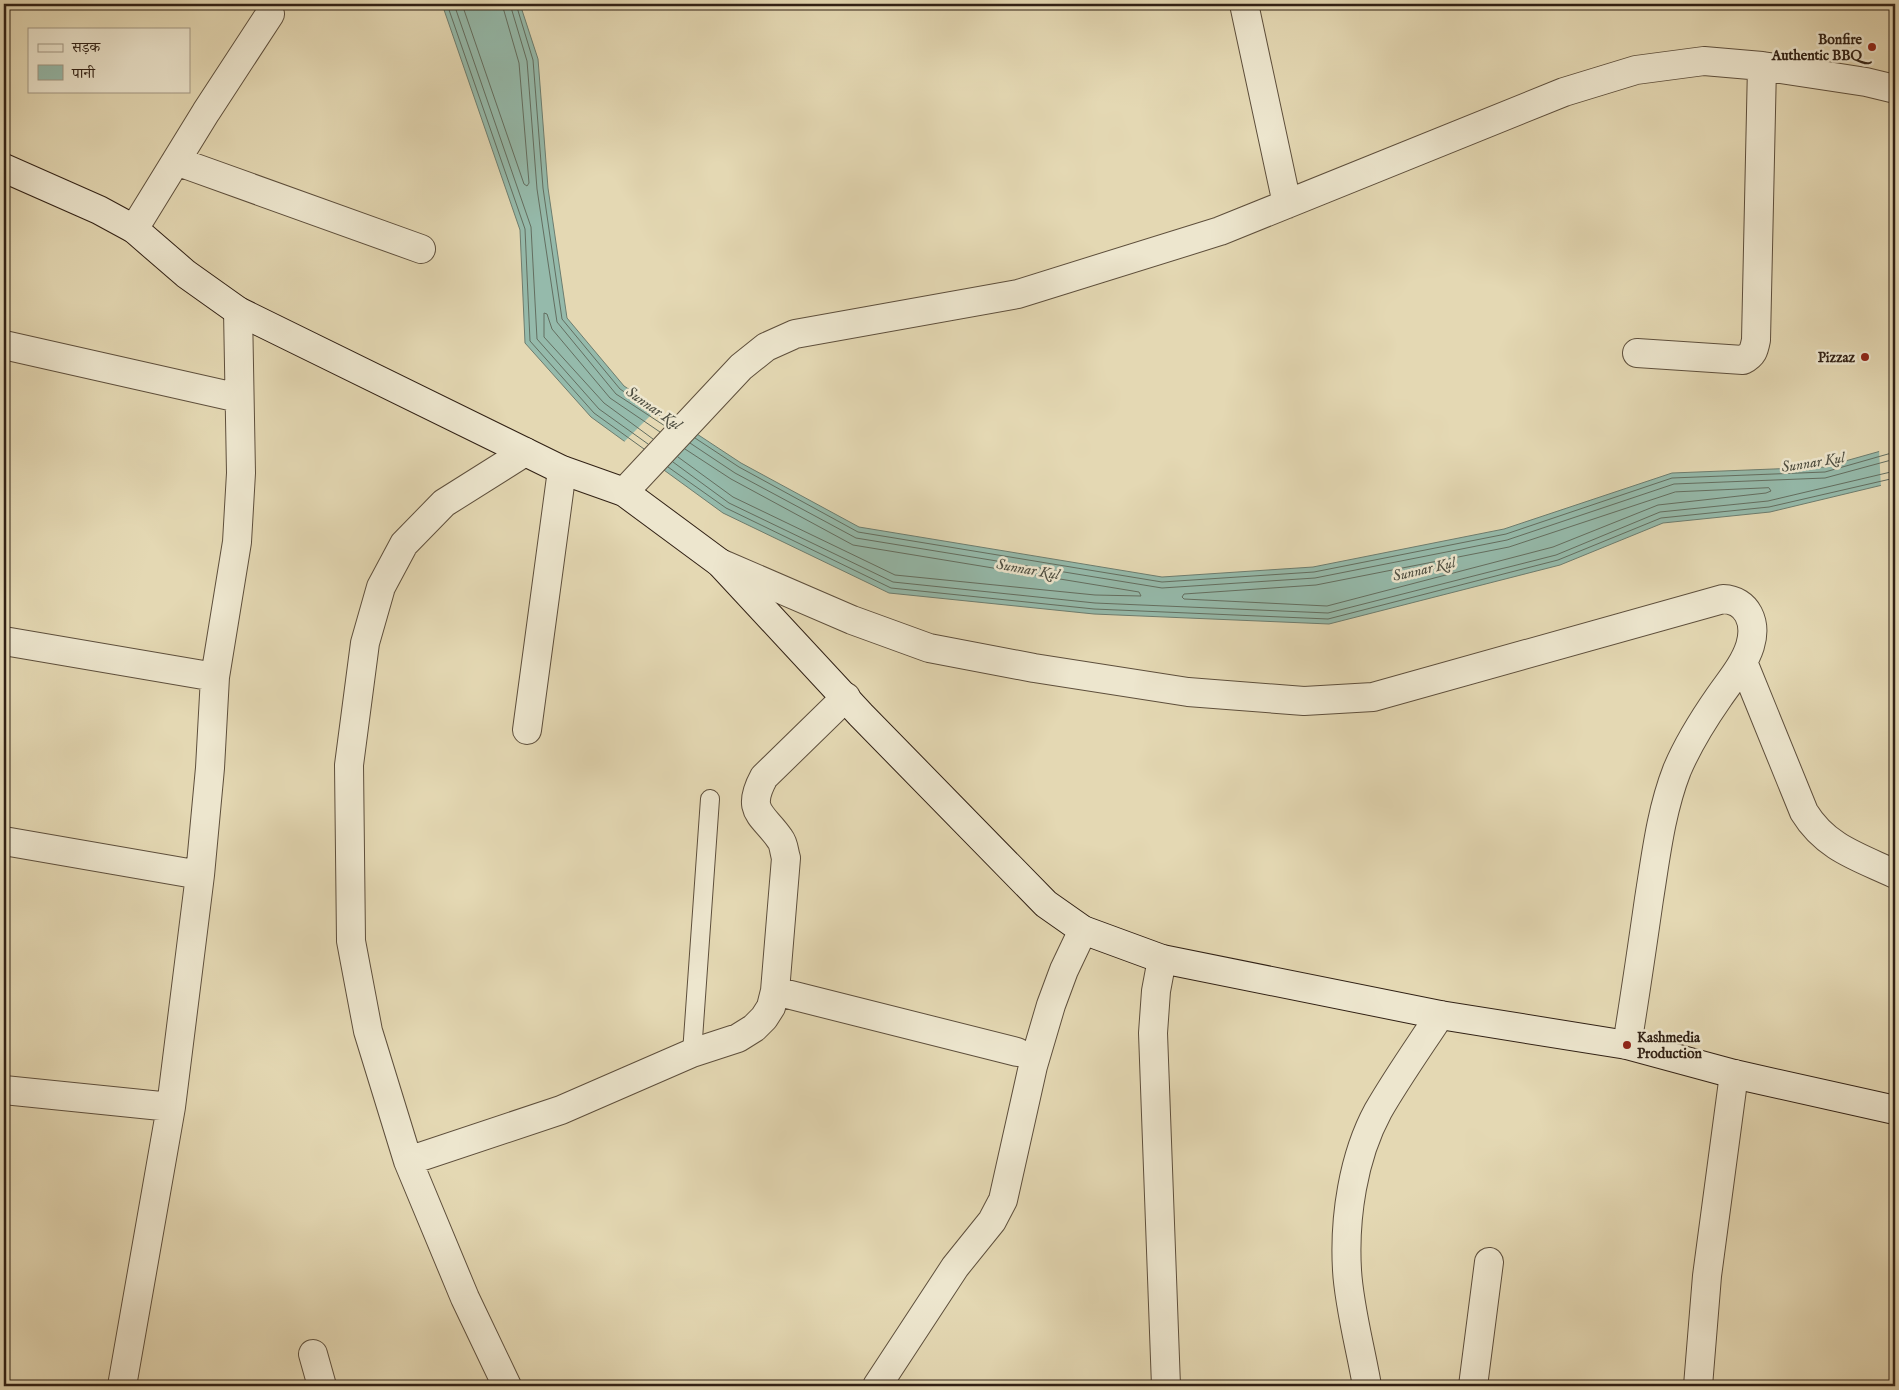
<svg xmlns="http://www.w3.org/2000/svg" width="1899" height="1390" font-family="'IM FELL English','Noto Serif Devanagari',serif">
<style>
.water{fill:#95baab;stroke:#6d7d6f}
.pier{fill:#e4d8b3}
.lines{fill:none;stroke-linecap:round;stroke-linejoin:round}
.shore{stroke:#636e60;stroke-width:1}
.lane-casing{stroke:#5e4f3c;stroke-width:20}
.street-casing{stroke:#5e4f3c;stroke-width:30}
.secondary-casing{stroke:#312115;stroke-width:30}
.lane{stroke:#ede6ce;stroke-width:18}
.street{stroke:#ede6ce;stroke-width:28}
.secondary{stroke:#ede6ce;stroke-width:28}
.poi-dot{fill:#8f2418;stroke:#ede6ce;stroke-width:2}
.labels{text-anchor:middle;stroke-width:5;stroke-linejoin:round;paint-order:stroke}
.poi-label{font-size:14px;font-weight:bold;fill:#312115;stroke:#ede6ce;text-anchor:end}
.water-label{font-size:15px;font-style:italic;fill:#4f4f42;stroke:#ede6ce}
</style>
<rect width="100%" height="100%" fill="#e4d8b3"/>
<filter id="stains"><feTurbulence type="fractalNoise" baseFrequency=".004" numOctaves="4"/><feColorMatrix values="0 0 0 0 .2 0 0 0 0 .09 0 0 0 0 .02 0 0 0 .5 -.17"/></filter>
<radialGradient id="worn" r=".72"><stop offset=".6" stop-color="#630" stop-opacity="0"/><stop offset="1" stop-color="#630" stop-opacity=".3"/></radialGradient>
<path class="water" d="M442,4H520L538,59L548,188L567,318L624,386L741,463L859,527L1162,577L1313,567L1504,529L1672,473L1824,467L1895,447V482L1770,512L1663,523L1560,565L1329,624L1094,614L889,593L723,513L591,417L525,343L520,230Z"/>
<path class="pier" d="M660,406L693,428L656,467L623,443Z
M1895,445V485L1881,488L1879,449Z"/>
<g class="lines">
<path class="shore" d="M447,4L525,229L530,341L594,413L644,449
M454,4L531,227L537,339L599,409L648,444
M462,4L524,184L527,186L529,183L519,63L502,4
M510,4L527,61L537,189L557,322L616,394L665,426
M516,4L533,60L543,188L562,319L620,389L669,422
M695,438L739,467L858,532L1162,582L1314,572L1506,534L1672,478L1825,472L1895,452
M653,439L604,403L544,337V313L547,314L552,329L610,398L660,432
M690,443L735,473L856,538L1162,588L1315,578L1507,540L1674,484L1825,478L1895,459
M678,457L733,497L895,575L1095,595L1141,596L1139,592L853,545L731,479L685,449
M673,462L729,503L893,582L1095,603L1328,613L1556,555L1660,512L1768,501L1895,471
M668,467L726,508L891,588L1094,609L1328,619L1558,560L1661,518L1769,507L1895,478
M1769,488L1771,491L1766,493L1658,505L1553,547L1327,606L1184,599L1182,597L1184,594L1316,585L1509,547L1675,492Z"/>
<g class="lane-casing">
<path id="lane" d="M692,1053L710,799"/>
</g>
<g class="street-casing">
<path id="street" d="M1244,4L1287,204
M176,161L421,249
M134,229L206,112L270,14
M4,345L239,398
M1637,353L1743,360C1753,355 1754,350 1756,340L1762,66
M624,492L741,367L766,347L795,334L1018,294L1220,231L1564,92L1636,70L1704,61L1762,66L1866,82L1895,89
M720,563L852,620L929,648L1034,668L1188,692L1304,701L1373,697L1723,599C1748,600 1757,623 1750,646C1744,665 1730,681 1719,697C1703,720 1688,744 1677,770C1661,811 1656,855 1649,899C1642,948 1635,996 1627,1045
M4,641L215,677
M1743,662L1804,812C1826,848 1859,857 1895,874
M527,730L562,470
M4,841L200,875
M1162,959L1156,991L1153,1033L1166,1386
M775,991L1017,1052
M4,1090L171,1107
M408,1161L561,1110L692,1053L738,1038L754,1028L764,1018L771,1007L775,991L786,858C784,852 784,844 780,839C763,814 745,812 764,777L846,697
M313,1354L322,1386
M122,1386L171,1107L200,875L210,768L215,677L237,542L241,473L238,311
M507,1386L465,1298L408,1161L368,1031L351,941L349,765L365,643L381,587L404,544L444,503L525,452
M877,1386L955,1267L992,1221L1003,1200L1033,1066L1051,1005L1064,970L1083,930
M1367,1386C1361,1350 1349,1307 1347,1270C1344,1218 1353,1157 1378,1111C1397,1078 1419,1047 1440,1015
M1473,1386L1489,1262
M1698,1386L1707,1276L1734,1074"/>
</g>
<g class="secondary-casing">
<path id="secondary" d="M4,168L99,210L134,229L186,274L238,311L562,470L624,492L720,563L861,715L1046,904L1083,930L1162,959L1440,1015L1627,1045L1734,1074L1895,1110"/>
</g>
<use href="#lane" class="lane"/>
<use href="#street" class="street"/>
<use href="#secondary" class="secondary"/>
</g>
<g class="poi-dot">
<circle cx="1872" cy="47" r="5"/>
<circle cx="1865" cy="357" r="5"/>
<circle cx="1627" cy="1045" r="5"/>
</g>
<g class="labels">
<g class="poi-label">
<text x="1862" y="44">Bonfire<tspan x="1862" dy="16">Authentic BBQ</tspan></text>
<text x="1855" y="362">Pizzaz</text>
<text x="1637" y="1042" text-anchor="start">Kashmedia<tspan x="1637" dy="16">Production</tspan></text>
</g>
<g class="water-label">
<text transform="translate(654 408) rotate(35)" y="5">Sunnar Kul</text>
<text transform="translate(1813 462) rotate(-9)" y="5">Sunnar Kul</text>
<text transform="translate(1028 569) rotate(10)" y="5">Sunnar Kul</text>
<text transform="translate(1424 569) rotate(-13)" y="5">Sunnar Kul</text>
</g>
</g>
<rect width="1899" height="1390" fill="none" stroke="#e4d8b3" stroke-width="20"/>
<rect x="5" y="5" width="1889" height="1380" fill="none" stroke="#312115" stroke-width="2.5"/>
<rect x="10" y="10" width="1879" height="1370" fill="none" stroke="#312115"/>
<rect x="28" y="28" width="162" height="65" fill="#ede6ce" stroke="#a29784"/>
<rect x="38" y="44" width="25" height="8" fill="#ede6ce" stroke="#a29784"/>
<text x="72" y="52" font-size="15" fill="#312115">सड़क</text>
<rect x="38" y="65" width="25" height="15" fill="#95baab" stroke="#a29784"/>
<text x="72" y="78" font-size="15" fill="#312115">पानी</text>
<rect width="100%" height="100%" filter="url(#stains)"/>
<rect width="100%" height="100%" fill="url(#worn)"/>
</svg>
